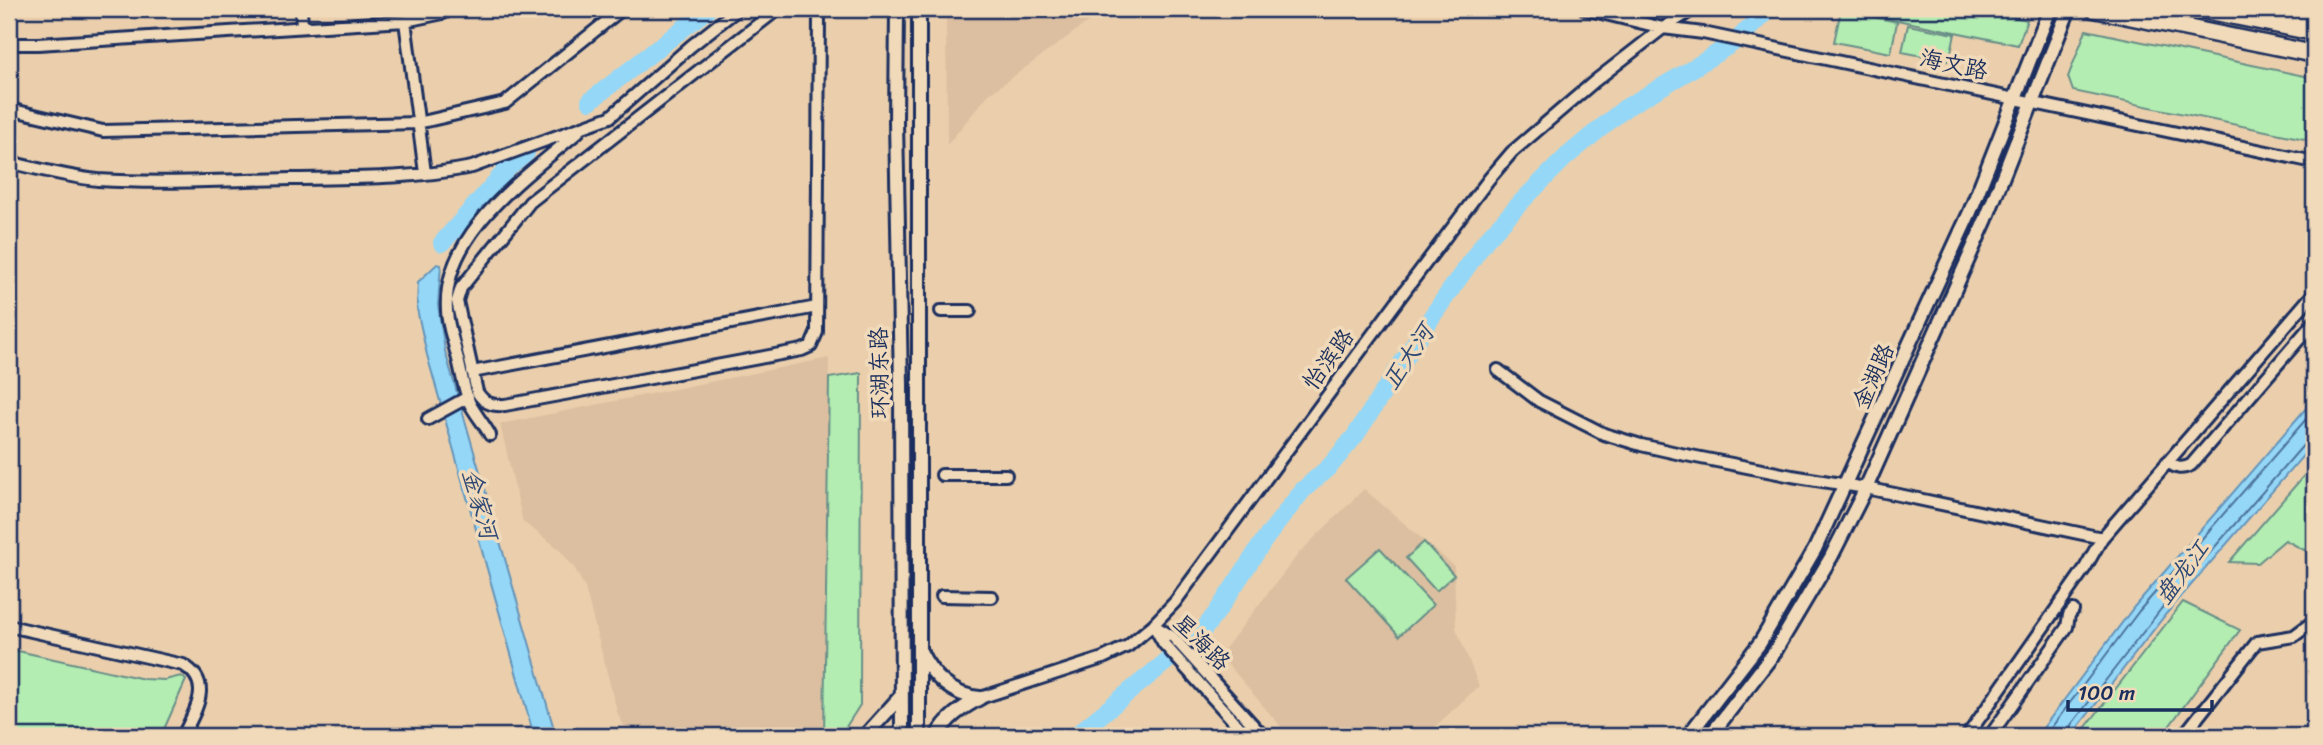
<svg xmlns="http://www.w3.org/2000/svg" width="2323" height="745" font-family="Sriracha,'LXGW WenKai TC',sans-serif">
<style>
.built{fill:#dcbfa0}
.green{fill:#b3edb1;stroke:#678e88;stroke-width:2}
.water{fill:#95d7f7;stroke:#6494ba;stroke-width:2}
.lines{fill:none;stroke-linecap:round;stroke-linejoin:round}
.shore{stroke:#4c729b;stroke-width:2}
.river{stroke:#95d7f7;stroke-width:18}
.minor-casing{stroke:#1b2f5e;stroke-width:16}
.major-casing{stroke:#1b2f5e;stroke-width:18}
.highway-casing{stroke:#1b2f5e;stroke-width:21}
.minor{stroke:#f1dab9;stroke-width:10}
.major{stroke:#f1dab9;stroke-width:12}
.highway{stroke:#f1dab9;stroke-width:16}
.labels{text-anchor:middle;stroke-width:7;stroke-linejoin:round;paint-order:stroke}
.street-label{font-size:23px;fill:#1b2f5e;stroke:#f1dab9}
.water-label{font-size:24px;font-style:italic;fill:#2d4875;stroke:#f1dab9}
</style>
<rect width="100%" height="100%" fill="#ebcfac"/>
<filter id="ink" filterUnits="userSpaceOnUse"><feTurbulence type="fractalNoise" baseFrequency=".0143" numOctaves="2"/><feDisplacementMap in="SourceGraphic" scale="14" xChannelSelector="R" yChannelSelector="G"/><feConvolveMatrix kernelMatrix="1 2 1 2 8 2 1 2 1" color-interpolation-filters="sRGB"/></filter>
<g filter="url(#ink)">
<path class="built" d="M946,9H1102L1103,11L988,95L947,145Z
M829,358L823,736H630L618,715L585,588L575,569L558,548L523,522L500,424Z
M1364,489L1454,566L1456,628L1479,686L1425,736H1289L1220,655L1299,553Z"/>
<path class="green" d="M1844,9H1976L2027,20L2018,45Z
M1841,10L1897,22L1891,53L1834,42Z
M1908,25L1955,34L1949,61L1902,52Z
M2086,30L2314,78V141L2073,91L2068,77Z
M861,373L860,705L844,730L824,735L829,378Z
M2314,464V555L2285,540L2258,563L2229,562Z
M1424,542L1454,575L1436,591L1406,558Z
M1380,548L1433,605L1399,636L1346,578Z
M2183,602L2240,630L2162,736H2079Z
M9,649L144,679L165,680L181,676L186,680L161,736H9Z"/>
<path class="water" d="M437,264L441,265L438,305L445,351L556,736H534L427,355L417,309L418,282Z
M2314,399V443L2166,614L2071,736H2037L2134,607Z"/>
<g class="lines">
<path class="shore" d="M2045,736L2139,611L2314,410
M2066,736L2071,725L2161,609L2306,442L2314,439"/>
<path class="river" d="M590,101L708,9
M442,243L508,168L526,153
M1075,736L1200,634L1217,612L1265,539L1303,490L1330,466L1355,436L1433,315L1485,241L1523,200L1567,156L1625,108L1687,72L1736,41L1769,9"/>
<g class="minor-casing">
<path id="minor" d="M301,9L302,26
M778,9L530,202L461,288L457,301L477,392C484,403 491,406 505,405L802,350L811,346L817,332L819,14L816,9
M1585,9L1663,28L1703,33L2314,162
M405,21L425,173
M9,44H38L405,21L443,13L451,9
M9,109L103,131L418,123L505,103L622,9
M9,162C38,169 68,177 98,180C162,184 227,180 291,179C352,178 413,179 472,167L610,117L691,46L738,9
M941,311H970
M1498,370L1539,401L1604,434L1641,445L1681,454L1792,476L1866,488L2102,538
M472,372L817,307
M428,419L468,397
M490,435C484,424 476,415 470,404C463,388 461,368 456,352C453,339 447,324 447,310C442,233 526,177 578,132
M2167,462C2177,468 2180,470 2191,465L2314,322
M942,475H1006
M942,596L992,597
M1153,625L1173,637L1263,736
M9,626L183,665C215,683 194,712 183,736
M1154,626L1164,644L1247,736
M980,698L1103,658L1128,646L1153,625L1175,602L1398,300L1489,179L1512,152L1595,81L1663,28L1694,9
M1967,736L2085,568L2102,538L2314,293
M1990,736L2067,627L2069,615L2073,610
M2183,736L2257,642L2294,636L2314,621"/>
</g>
<g class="major-casing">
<path id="major" d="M897,9L896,122L901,384L902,736
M919,9V736
M920,651C932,676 952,696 980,698C962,708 947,717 937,736
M865,736L901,696
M1688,736L1760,643L1815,549L1970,212L2050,9
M1710,736L1774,653L1831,557L1866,488L1986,219L2069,9"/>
</g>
<g class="highway-casing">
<path id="highway" d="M2094,9L2314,54
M2200,9L2314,32
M2275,9L2314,20"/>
</g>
<use href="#minor" class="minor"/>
<use href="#major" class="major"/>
<use href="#highway" class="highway"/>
</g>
</g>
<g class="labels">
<g class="street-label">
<text transform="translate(1954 64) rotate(12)" y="8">海文路</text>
<text transform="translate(1328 359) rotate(-54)" y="8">怡滨路</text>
<text transform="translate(879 373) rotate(-91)" y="8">环湖东路</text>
<text transform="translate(1873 376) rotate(-66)" y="8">金湖路</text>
<text transform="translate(1202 642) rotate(44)" y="8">星海路</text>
</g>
<g class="water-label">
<text transform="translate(1408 357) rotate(-56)" y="8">正大河</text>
<text transform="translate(480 504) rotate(74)" y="8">金家河</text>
<text transform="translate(2182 572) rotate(-53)" y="8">盘龙江</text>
</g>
</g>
<rect width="2323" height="745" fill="none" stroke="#f1dab9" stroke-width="35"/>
<rect x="18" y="18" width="2288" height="710" fill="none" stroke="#1b2f5e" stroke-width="2.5" filter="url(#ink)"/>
<path d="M2068 700v10h144v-10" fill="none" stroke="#1b2f5e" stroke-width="3.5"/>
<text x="2078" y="700" font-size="21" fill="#1b2f5e" stroke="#f1dab9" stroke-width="5" paint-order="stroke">100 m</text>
</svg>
